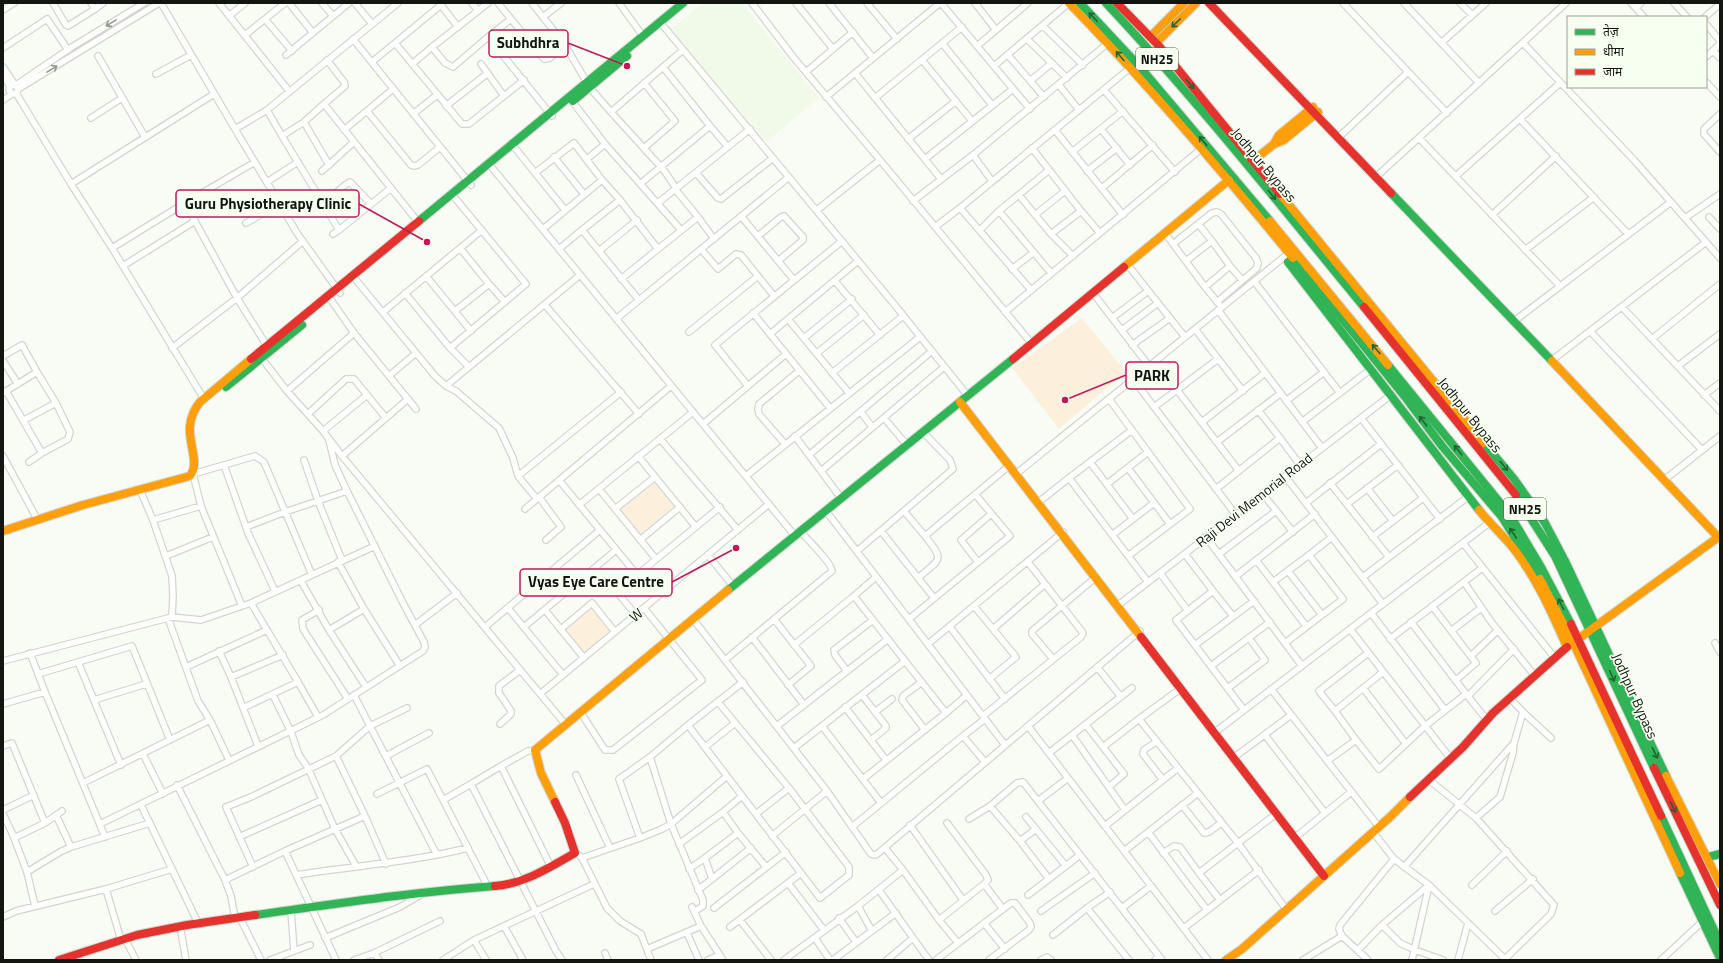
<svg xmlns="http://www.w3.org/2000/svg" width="1723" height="963" font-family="'Titillium Web','Noto Sans Devanagari',sans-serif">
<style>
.built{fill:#f1fae9}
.green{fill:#fcf0dd}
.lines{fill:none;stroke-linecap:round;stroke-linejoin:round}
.street-casing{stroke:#d2d6cf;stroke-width:8}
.fast-casing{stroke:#d2d6cf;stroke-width:10}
.slow-casing{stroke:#d2d6cf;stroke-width:10}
.jam-casing{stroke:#d2d6cf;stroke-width:10}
.street{stroke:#fefffd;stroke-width:5.5}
.fast{stroke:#30b455;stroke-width:8}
.slow{stroke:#ff9f0a;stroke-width:8}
.jam{stroke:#e5322d;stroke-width:8}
.oneway{stroke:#226532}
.oneway2{stroke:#949692}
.labels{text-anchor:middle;stroke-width:3.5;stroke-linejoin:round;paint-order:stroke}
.shield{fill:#f7fff1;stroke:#575c54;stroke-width:1}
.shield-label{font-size:13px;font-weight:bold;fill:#131610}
.street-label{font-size:14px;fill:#131610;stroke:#f7fff1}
.leader{fill:none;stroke:#c2185b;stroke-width:1.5}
.callout-dot{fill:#c2185b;stroke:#f7fff1;stroke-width:1.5}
.callout{fill:#f7fff1;stroke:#c2185b;stroke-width:1.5}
.callout-label{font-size:15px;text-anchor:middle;font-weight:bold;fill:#131610}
</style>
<rect width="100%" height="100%" fill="#f8fcf4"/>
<path class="built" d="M703,3H742L819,98L766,142L671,29Z"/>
<path class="green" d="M1082,318L1126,372L1059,429L1012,368Z
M655,480L676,505L640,535L620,509Z
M592,607L612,632L584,654L564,630Z"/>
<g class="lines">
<g class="street-casing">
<path id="street" d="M53,3L66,25L68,26L95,9L91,3
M161,3L235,129
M219,3L289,91
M289,3L313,33
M322,3L333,16
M355,3L372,24
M472,3L478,11
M532,3L565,45L590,88L611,112L663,67
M619,3L643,36
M752,3L794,58L880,160L1032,344
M796,3L833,49
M829,3L873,58
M867,3L897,39
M941,3L1030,109
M975,3L996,30
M1343,3L1447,113
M1404,3L1479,83
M1460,3L1472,15
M1631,3L1644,17
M1674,3L1687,17
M441,5L458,27
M1636,8L1641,3
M95,9L103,3
M3,10L14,3
M229,16L245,3
M543,17L561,3
M1705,17L1720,4
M265,19L292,51
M511,19L544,59L550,58L565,45
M660,22L894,304L968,396
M1706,24L1720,41
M1043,26L1083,65
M245,35L285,3
M488,37L511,19L498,3
M353,39L471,185
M1027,39L1067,78
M395,43L462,124H469L524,80
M942,43L992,105
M1441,43L1486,3
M1523,43L1634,160L1720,258
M977,46L1028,3
M432,47L488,3
M3,48L47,19L68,50
M683,50L663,67L710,126
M1713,51L1720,58
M286,55L349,3
M1008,55L1044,97
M98,56L145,137
M1706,57L1720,44
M922,60L972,121
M372,62L441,5L439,3
M412,64L432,47L445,63L453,67L488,37L552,116
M481,64L504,96
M994,66L1069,3
M3,67L15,85
M806,72L853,32
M855,73L941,179
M156,74L191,55
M3,76L10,86
M1030,81L1052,63
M1706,82L1720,97
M644,83L675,121L644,148
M16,85L72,47L144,3
M1059,85L1079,110
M18,89L159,3
M1104,90L1175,172
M16,93L71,184
M826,97L940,3
M875,98L962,27
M3,100L12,94L17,93L18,89L16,85L10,86L9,90L12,94
M572,101L605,144L681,230
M324,104L345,86L344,82L327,60
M446,106L488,73
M267,110L282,136L304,122L324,104L418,222
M367,111L411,165L415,166L418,165L440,147
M611,112L661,167
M413,114L437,95
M1720,114L1704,129V134L1720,152
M91,118L122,98
M1520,119L1628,234
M304,122L329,165
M1101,129L1130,165
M344,130L393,89
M1055,130L1123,215
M1341,135L1408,72
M282,136L339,230L391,188
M1419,138L1560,286
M908,139L956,101
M515,148L565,210
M1032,148L1081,211L1100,233
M1072,152L1123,111
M973,155L992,181
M554,157L584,194
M587,159L605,144
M925,159L1013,89
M255,162L185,203L237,298L267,346
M489,164L795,536
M661,166L676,188
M322,171L354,142
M1087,171L1117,148
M535,173L574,143L602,180
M696,173L718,198L721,199L773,158
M1456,176L1560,83
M1376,177L1566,3
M267,182L298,162
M640,184L710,126L728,147
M1102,188L1153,145
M675,189L698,217
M1019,195L1051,234L1073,256
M913,201L973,155L1108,43
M658,203L750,129
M323,204L345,185L350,182L371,204
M960,208L1031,290
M817,210L880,160
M999,211L1051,273
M1035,215L1065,191
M1492,215L1556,156
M741,216L794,280
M1709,217L1720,229
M1685,218L1720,194
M246,223L280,204
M1199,225L1212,241
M935,227L960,208L1130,68
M543,229L602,180L620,200
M582,230L620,200L658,249L698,217L714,239
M980,230L999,211L1049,170
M1165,233L1205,287L1219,304
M333,234L339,230
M1051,234L1081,211
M758,236L781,217L784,216L803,237V240L778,261
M1173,244L1212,213L1217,212L1221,214L1256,258L1258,263L1257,268L1217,302
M112,248L185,203
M460,248L489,284
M559,249L582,230L639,300
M701,249L718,269L736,254L741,255L774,296
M1525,250L1594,197
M599,251L637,220
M1186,261L1212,241L1230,266L1205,287
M1127,264L1185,337
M123,266L195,221
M1230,266L1242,280
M1012,269L1033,253
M426,276L471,331
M621,279L658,249
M356,280L435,376L446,386L580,275
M835,281L880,335
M1254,281L1340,393
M340,293L297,233L235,129L267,110L398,3
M405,293L450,348L468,366
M1093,293L1149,366
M331,300L354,333L416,409
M545,305L639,414
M1622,307L1720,411
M1218,310L1322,448
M455,311L489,284L505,302
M383,312L482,230
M1005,312L1201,149
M753,313L830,408
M1112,318L1148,291
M616,319L789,177
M788,319L849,393
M1513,322L1671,202
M1195,329L1243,391
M1122,330L1158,303
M1590,331L1702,450
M689,332L758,276
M770,334L858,261
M804,338L852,299
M1652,339L1720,284
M1132,345L1170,318
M172,348L237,298L303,241
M450,348L526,284L455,198
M817,353L864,315
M3,356L22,345L37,372
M260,356L287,391L323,431L342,456L566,725
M3,361L18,384
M1551,361L1706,242
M1678,366L1720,334
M832,373L903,316
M390,375L416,353
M1133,379L1236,515
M446,386L456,391L499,428L513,458L518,476L537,499
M748,386L786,354
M1177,390L1218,359
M6,391L42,453
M287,391L354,333
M3,393L37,372L56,403L70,432L68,439L42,453L29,462
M1704,395L1720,383
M204,399L112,248L71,184L214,94
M1109,399L1190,509L1128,556
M1286,401L1324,372
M1154,407L1177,390L1239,471
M1258,410L1280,438
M861,412L872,427
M308,414L346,379H354L386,418L408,399
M884,418L907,445
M1361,418L1440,519
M24,420L56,403
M1202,422L1265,373
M1302,422L1371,369
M703,424L748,386L715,345L842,241
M323,431L367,395
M795,436L841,498
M661,440L738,530
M1217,442L1281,393
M785,444L759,414L758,409L759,404L799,371
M809,455L932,351
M3,456L37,519
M342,456L386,418
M638,456L696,527
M304,460L318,501L342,560
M1090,462L1133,519L1112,535
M224,465L248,533L275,591
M1128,468L1170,524
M821,471L944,367
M1016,474L1284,257
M518,476L621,392
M746,476L920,337
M1285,476L1383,604
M1668,477L1720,436
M1069,478L1132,430
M559,480L656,598
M1330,483L1389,557
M1107,484L1148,452
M1367,488L1393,521
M599,489L656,559
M1216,489L1280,438L1300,465
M140,490L153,520L172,576L173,596L172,617
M1263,494L1293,532
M539,497L561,527L546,540
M1040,501L1069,478L1148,582
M1306,503L1381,444
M1347,504L1398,465
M579,505L693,412
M525,509L671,386
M615,509L655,477
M826,511L1005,745
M904,511L953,469L950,460L923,432
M1133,519L1154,503
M153,520L201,506
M246,527L285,512L347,491
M881,531L934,598
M1206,537L1302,666
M1372,537L1423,498
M640,540L680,507
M1463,543L1555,658
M857,551L904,511L925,536L1009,466
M1185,554L1213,591L1176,620L1244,710
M1219,554L1276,511
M708,555L733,586
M166,556L213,537
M1256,560L1273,582L1309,555
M338,562L364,609L400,666
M978,562L961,540L991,514
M596,567L636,615
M1288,571L1322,615
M1160,573L1188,611
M637,575L720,507
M1236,576L1315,514
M1363,577L1469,496
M918,578C941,558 945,561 925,536
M301,581L329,630L364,609
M1273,582L1306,626
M1464,582L1492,623L1535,676
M1213,591L1233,616
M242,606L201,506L193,474L255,456L264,462L312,575
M974,606L1016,657L989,679
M1117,606L1391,395
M1432,606L1476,663L1456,680
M508,608L563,675
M319,610L302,620L303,629L348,699
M545,610L584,658
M1371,613L1445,710
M168,618L198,701L210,720
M693,619L827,791L871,854L876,855L1140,631
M774,619L811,666L788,685
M909,619L1010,536L975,494
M1411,622L1466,694
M415,625L457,593
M485,627L600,530
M524,627L616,550
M950,627L1005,699
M561,629L592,603L615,632
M993,629L1045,584
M1350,629L1451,759
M267,630L298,682
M329,630L366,687
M1451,631L1481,608
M752,637L804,705
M1390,639L1482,568
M1285,643L1343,599L1309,555L1332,537
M1715,643L1720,652
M928,644L1063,532
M794,645L854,596
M1195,645L1254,601
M219,651L231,677L258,746
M30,653L45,692L105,837
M1471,656L1498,630
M1053,659L1032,634V631L1095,578
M725,660L832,571C832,563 807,539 800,531
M3,661L172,617L201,620L251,603L375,546
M905,661L946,713L967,695
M78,662L121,765
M1211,666L1270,622
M186,667L267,630L251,603
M1097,667L1121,697
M847,671L835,655L834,650L873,620
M38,674L132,646L170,740
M231,677L283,655
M743,682L688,725L820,898L849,875V867L789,788
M922,682L903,696L902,700L925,730
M1228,688L1265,660L1249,638
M1363,688L1406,744
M1180,689L1139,719L1238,843L1286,909
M1271,689L1379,827
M540,694L769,504
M273,695L291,732L299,755L308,768L335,829L356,866
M354,695L370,726L407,708
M862,695L886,726V728L871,740
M1468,696L1514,649
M94,700L146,684
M718,702L789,788L756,814
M3,704L45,692
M845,707L886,760
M243,708L298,682L318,717
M1335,711L1319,691L1368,653
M875,712L892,699
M1523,712L1551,738
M581,713L605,750H613L702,680L644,608
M983,716L1081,637L1083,633L1028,562
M500,724L511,714V711L499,693V686L520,670
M688,725L650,757L619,779L640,838L662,829L671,824L727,776
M1086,725L1124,774L1110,786
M777,726L888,639
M822,726L881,803
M1028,726L1208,960
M1214,733L1489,523
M1072,735L1125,810
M1265,735L1325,813
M963,736L985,719
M1356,740L1335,711L1383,672
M1156,742L1144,750L1143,754L1163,780
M3,746L12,743L45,823
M705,747L735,723
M1103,747L1139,719
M794,748L905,661L854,596L876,577
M535,750L528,751L501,766L551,867
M1049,753L1132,688
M143,754L163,794
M336,756L370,726L437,855
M386,756L429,733
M1236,756L1291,715
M650,757L671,824L703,900V906L695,911
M1327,761L1356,740L1379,769L1425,726L1466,694L1487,720
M501,766L471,784L556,951L562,960
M576,775L610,848
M863,779L946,713
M1428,779L1476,818L1554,905L1551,914L1504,960
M83,783L210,720L229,760
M177,785L225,880L231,896L235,918
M377,794L427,769L488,887
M443,800L471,784
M1038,801L1068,778
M1182,805L1204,833L1209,832L1221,823
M990,806L1020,841
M3,810L34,795
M3,814L13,835L27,872
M56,815L71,847
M1026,817L1066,866
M1476,818L1500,797L1513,753L1514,743L1523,712L1510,698
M969,819L990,806L1017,783L1023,782L1159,956
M947,823L986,875L988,880L984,884
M100,824L323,715L423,651L425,647L424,642L403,603L347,491L335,465L329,440
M910,825L963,900
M1105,826L1178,768
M852,827L963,736L985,762
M1036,829L1020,841L1049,879
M1148,832L1207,910
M738,833L766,867
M772,836L827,791
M1297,836L1351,792
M239,837L322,800
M14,838L45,823L62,811
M679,844L723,812
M285,851L365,816
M1124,851L1198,793
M1163,853L1174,846L1180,847L1199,873L1276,814
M580,856L582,858L640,838
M582,858L607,908L620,921L641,934L651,960
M253,867L226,807L251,797L336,756L365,816L386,864
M1404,867L1514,743
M172,869L198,923
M689,869L705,858
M903,870L939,920L984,884L1003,909L936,960
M1199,873L1220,900
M296,875C354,866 411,862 468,848
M712,879L751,848
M225,880L285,851L336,960
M788,883L824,930
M1429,885L1506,960
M1472,885L1507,851
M106,889L121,940
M698,890L712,879L705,858L738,833L723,812L742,796
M879,890L913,938L887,960
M1028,895L1080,855
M35,906L27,872L60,852L71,847L150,823
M858,906L872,931
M692,907L701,926L723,960
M714,908L786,852
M1087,908L1110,892
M1122,908L1151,886
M1041,911L1095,873
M1495,911L1533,879
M3,917L16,911L106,889L172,869L141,805
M240,918L261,960
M839,918L856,942
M740,920L771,960
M939,920L958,943
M984,923L1005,949
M1382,925L1400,943L1415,950L1443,960
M180,926L186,960
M504,926L523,960
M730,927L801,873
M1184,928L1259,870
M687,933L699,960
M1053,935L1087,908L1129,960
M1342,936L1368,960
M325,938L400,907L422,894
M815,938L830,960
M913,938L929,960
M125,939L136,960
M474,940L594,884
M647,949L701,926
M1358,950L1382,925L1429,885L1394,859
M294,951L310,945
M374,953L440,921
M605,953L608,960
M270,960L294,951L291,911
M354,960L374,953L379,960
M443,960L474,940L486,960
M708,960L720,955
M784,960L858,906L903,870L885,848
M833,960L896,913
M989,960L1029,930L1031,927L1030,923L1015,903H1011L1003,909
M1041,960L1047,957L1051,960
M1155,960L1159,956L1162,960
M1303,960L1342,936L1339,929L1340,925L1394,859L1373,832
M1412,960L1429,885
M1458,960L1468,923
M1661,960L1703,921"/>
</g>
<g class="fast-casing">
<path id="fast" d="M1080,3L1140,67L1270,221
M1106,3C1197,100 1280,205 1364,307
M573,101L627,56
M1391,193L1552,361
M419,221L683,3
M1293,258L1406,398L1442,446L1502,517L1540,579
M1288,262L1479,510
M1388,365L1510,515L1541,567L1571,624
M226,387L302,325
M1484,443L1514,479L1545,523L1565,561L1666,776
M1516,495L1555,556L1654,768
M728,590L1013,359
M1661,816L1720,943
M1708,857L1720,854
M1680,873L1720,958
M255,915C335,904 414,892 495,886"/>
</g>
<g class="slow-casing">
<path id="slow" d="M1069,3C1148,84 1221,170 1293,258
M1150,37L1184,3
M1156,43L1196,3
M1274,144L1284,140L1318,112
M1253,161L1274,144L1279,135L1313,107
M1280,194L1484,443
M1270,221L1388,365
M1124,267L1229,180
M1552,361L1718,537
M960,402L1141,637
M1479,510C1490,524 1503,535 1514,549C1537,579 1552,613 1567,647
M3,531L83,505L190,476C204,457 176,432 200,402L251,359
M1540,579L1573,642L1680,873
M1567,647L1720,536
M1666,776L1720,884
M555,802L541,773L535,750L728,590
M1226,960L1242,949L1390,817L1410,797"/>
</g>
<g class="jam-casing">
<path id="jam" d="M1117,3L1159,46L1280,194
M1209,3L1391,193
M1364,307L1516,495
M251,359L419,221
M1013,359L1124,267
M1571,624L1661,816
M1141,637L1324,876
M1654,768L1720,905
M1410,797L1463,747L1493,713L1567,647
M495,886C524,884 550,867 575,853L565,823L555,802
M59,960L137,935L187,925L255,915"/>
</g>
<use href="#street" class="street"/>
<use href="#fast" class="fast"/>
<use href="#slow" class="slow"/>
<use href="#jam" class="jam"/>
</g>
<defs><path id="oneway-shaft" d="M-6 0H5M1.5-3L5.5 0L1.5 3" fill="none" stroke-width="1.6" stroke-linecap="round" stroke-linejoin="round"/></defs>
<g class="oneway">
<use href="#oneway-shaft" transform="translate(1093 17) rotate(-134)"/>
<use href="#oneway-shaft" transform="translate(1176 23) rotate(135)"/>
<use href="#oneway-shaft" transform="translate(1120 56) rotate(-131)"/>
<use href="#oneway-shaft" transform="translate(1190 84) rotate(50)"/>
<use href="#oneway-shaft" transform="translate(1203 141) rotate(-130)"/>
<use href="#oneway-shaft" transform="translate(1272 195) rotate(51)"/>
<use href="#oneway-shaft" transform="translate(1376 349) rotate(-130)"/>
<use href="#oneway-shaft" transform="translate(1423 421) rotate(-127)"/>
<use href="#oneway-shaft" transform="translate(1458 450) rotate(-129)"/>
<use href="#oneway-shaft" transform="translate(1504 466) rotate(51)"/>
<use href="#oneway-shaft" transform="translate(1513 533) rotate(-123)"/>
<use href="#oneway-shaft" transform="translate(1561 604) rotate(-117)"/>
<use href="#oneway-shaft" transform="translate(1612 676) rotate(66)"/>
<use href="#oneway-shaft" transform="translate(1655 753) rotate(64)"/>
<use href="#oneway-shaft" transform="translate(1673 807) rotate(64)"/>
</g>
<g class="oneway2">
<use href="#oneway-shaft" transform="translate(111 23) rotate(149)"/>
<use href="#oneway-shaft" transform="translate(52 69) rotate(-31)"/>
</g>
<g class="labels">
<g class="shield">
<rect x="1136" y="48" width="42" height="22" rx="3"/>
<rect x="1504" y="498" width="42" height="22" rx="3"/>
</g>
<g class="shield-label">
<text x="1157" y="64">NH25</text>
<text x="1525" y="514">NH25</text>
</g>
<g class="street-label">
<text transform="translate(1264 165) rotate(50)" y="5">Jodhpur Bypass</text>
<text transform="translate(1470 415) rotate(51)" y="5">Jodhpur Bypass</text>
<text transform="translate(1254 500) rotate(-38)" y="5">Raji Devi Memorial Road</text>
<text transform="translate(636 615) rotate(-40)" y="5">W</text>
<text transform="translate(1635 696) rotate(66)" y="5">Jodhpur Bypass</text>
</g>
</g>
<path class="leader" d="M627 66L568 43M427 242L359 204M1065 400L1126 375M736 548L672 582"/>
<g class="callout-dot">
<circle cx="627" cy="66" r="4"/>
<circle cx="427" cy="242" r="4"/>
<circle cx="1065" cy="400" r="4"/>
<circle cx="736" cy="548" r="4"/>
</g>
<g class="callout">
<rect x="489" y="30" width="79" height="27" rx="4"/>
<rect x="176" y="190" width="183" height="27" rx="4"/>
<rect x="1126" y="362" width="52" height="27" rx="4"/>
<rect x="520" y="569" width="152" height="27" rx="4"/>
</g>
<g class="callout-label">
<text x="528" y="48">Subhdhra</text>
<text x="268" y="209">Guru Physiotherapy Clinic</text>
<text x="1152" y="381">PARK</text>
<text x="596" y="587">Vyas Eye Care Centre</text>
</g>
<rect width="1723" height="963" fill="none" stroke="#131610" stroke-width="8"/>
<rect x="1567" y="16" width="140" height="72" fill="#f7fff1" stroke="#9ca297"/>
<rect x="1575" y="29" width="20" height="6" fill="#30b455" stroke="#9ca297"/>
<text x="1603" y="36" font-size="12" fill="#131610">तेज़</text>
<rect x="1575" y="49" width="20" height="6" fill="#ff9f0a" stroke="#9ca297"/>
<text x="1603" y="56" font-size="12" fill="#131610">धीमा</text>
<rect x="1575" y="69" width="20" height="6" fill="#e5322d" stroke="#9ca297"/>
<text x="1603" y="76" font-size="12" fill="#131610">जाम</text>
</svg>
